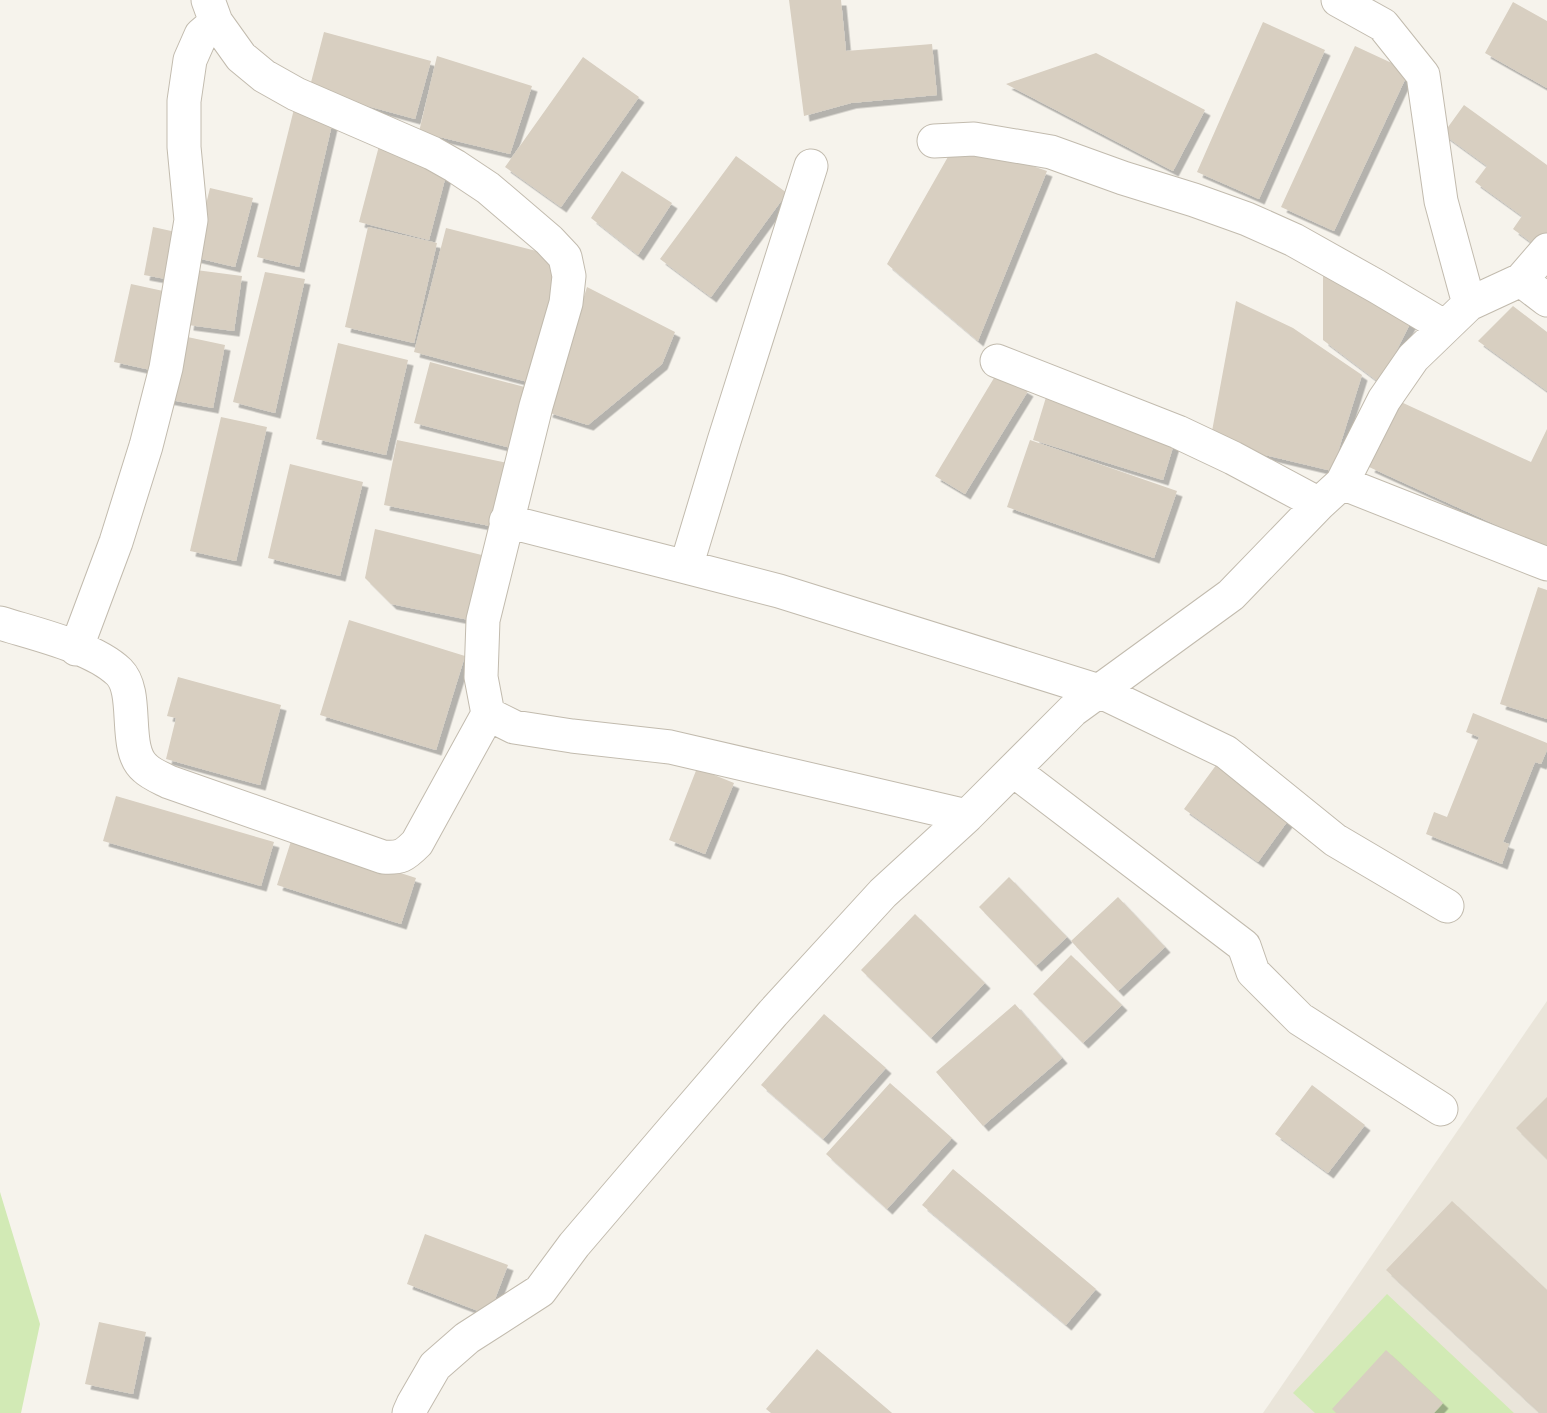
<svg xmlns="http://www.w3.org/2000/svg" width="1547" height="1413" font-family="Rubik,sans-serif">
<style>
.residential{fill:#eae5da}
.green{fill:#d2eab5}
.building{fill:#d8cfc1;filter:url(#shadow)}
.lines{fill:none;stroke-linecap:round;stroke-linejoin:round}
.minor-casing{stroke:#c2bbae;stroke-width:35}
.minor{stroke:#fff;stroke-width:33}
</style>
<defs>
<filter id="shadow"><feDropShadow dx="5.5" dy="5.5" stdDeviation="0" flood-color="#0004"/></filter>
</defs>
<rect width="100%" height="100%" fill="#f6f3ec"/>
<path class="residential" d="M1547,1001V1413H1263Z"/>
<path class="green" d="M0,1192L40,1324L21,1413H0Z
M1387,1294L1514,1413H1315L1293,1393Z"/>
<path class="building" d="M789,0H841L846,51L932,44L937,95L851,103L804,116Z
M1513,2L1547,21V88L1485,53Z
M1263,22L1325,50L1259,199L1197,172Z
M324,32L431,61L415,119L309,90Z
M1355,46L1409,71L1334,231L1281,207Z
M1096,53L1205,110L1173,171L1006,84Z
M437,56L532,86L510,154L419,132Z
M583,57L639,97L561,207L505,167Z
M295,105L334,116L299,267L257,257Z
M1464,105L1547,165V238L1539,248L1513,229L1522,216L1475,182L1487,166L1443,134Z
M379,146L449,164L429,240L359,222Z
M949,155L1006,157L1047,171L978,341L887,264Z
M736,156L787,193L711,297L660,259Z
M622,171L672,203L638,255L591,218Z
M210,188L253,198L235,267L193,257Z
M153,227L185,234L177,281L144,275Z
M368,227L437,243L414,343L345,327Z
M446,228L560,257L528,382L414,352Z
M1323,265L1414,316L1380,383L1323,340Z
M196,270L242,276L234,331L188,325Z
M265,272L305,279L275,413L233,402Z
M131,284L177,294L160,372L114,362Z
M587,287L675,332L662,364L588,425L547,412Z
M1236,301L1293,328L1362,375L1332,471L1210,442Z
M1513,306L1547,332V391L1478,341Z
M178,335L225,345L213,408L166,399Z
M338,343L408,360L386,455L316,439Z
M430,362L536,390L519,450L414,423Z
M997,373L1028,391L965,494L935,476Z
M1047,394L1177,434L1163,480L1033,440Z
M1401,402L1531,462L1547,429V548L1369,467Z
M221,417L267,427L236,561L190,551Z
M397,440L513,464L500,528L384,505Z
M1030,440L1177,491L1154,558L1007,507Z
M290,464L363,482L340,576L268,558Z
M375,529L490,557L474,621L391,604L365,578Z
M1538,587L1547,590V719L1500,704Z
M349,620L465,656L436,750L320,715Z
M178,677L281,705L260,785L166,759L176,718L167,716Z
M1473,713L1547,743V750L1541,764L1535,762L1503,842L1509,844L1502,864L1426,834L1434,812L1447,817L1479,737L1466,732Z
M1222,757L1295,811L1258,862L1184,809Z
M697,768L734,783L705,854L669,840Z
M116,796L274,842L261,886L103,841Z
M292,838L416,878L401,924L277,885Z
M1009,877L1067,937L1036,966L979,907Z
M1118,897L1165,947L1118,991L1071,941Z
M915,914L985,983L931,1038L861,970Z
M1071,955L1122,1005L1083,1043L1033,994Z
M1015,1004L1062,1058L983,1126L936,1072Z
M824,1014L886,1068L823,1139L761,1085Z
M890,1083L952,1138L887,1209L826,1154Z
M1312,1085L1365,1125L1328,1173L1275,1134Z
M1547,1097V1159L1516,1128Z
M953,1169L1096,1289L1066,1325L922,1205Z
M1452,1201L1547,1290V1413H1540L1386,1270Z
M425,1234L508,1265L489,1315L407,1284Z
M99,1322L146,1332L133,1394L85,1384Z
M817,1349L892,1413H771L766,1409Z
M1386,1350L1443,1403L1434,1413H1336L1332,1409Z"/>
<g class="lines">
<g class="minor-casing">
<path id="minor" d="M208,0L216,22L241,57L264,76L296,94L432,153L455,166L488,188L549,240L565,257L569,276L566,303L536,406L483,620L481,677L488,714L514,727L572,736L670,747L967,816
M1338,0L1383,25L1423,75L1441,201L1469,304
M934,141L974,139L1051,152L1123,178L1194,200L1247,219L1294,240L1376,286L1445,327
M811,166L724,441L686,567L779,591L1099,691L1226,752L1335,840L1447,906
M1521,280L1547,300
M997,361L1178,432L1233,458L1319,504
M1342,483L1547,564
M506,521L686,567
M0,623C35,634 93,647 119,672C140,693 122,749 145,768C151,774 161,778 169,782L383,857C401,858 404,856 417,843L488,714
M76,649L116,542L146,446L166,368L191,220L184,147V101L190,60L201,35L216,22
M1013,770L1244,946L1253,972L1300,1019L1441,1109
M409,1413L413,1404L435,1366L467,1338L540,1291L574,1245L668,1135L773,1013L883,893L967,816L1073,710L1231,595L1319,504L1342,483L1384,400L1413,358L1469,304L1521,280L1547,250"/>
</g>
<use href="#minor" class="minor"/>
</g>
</svg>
